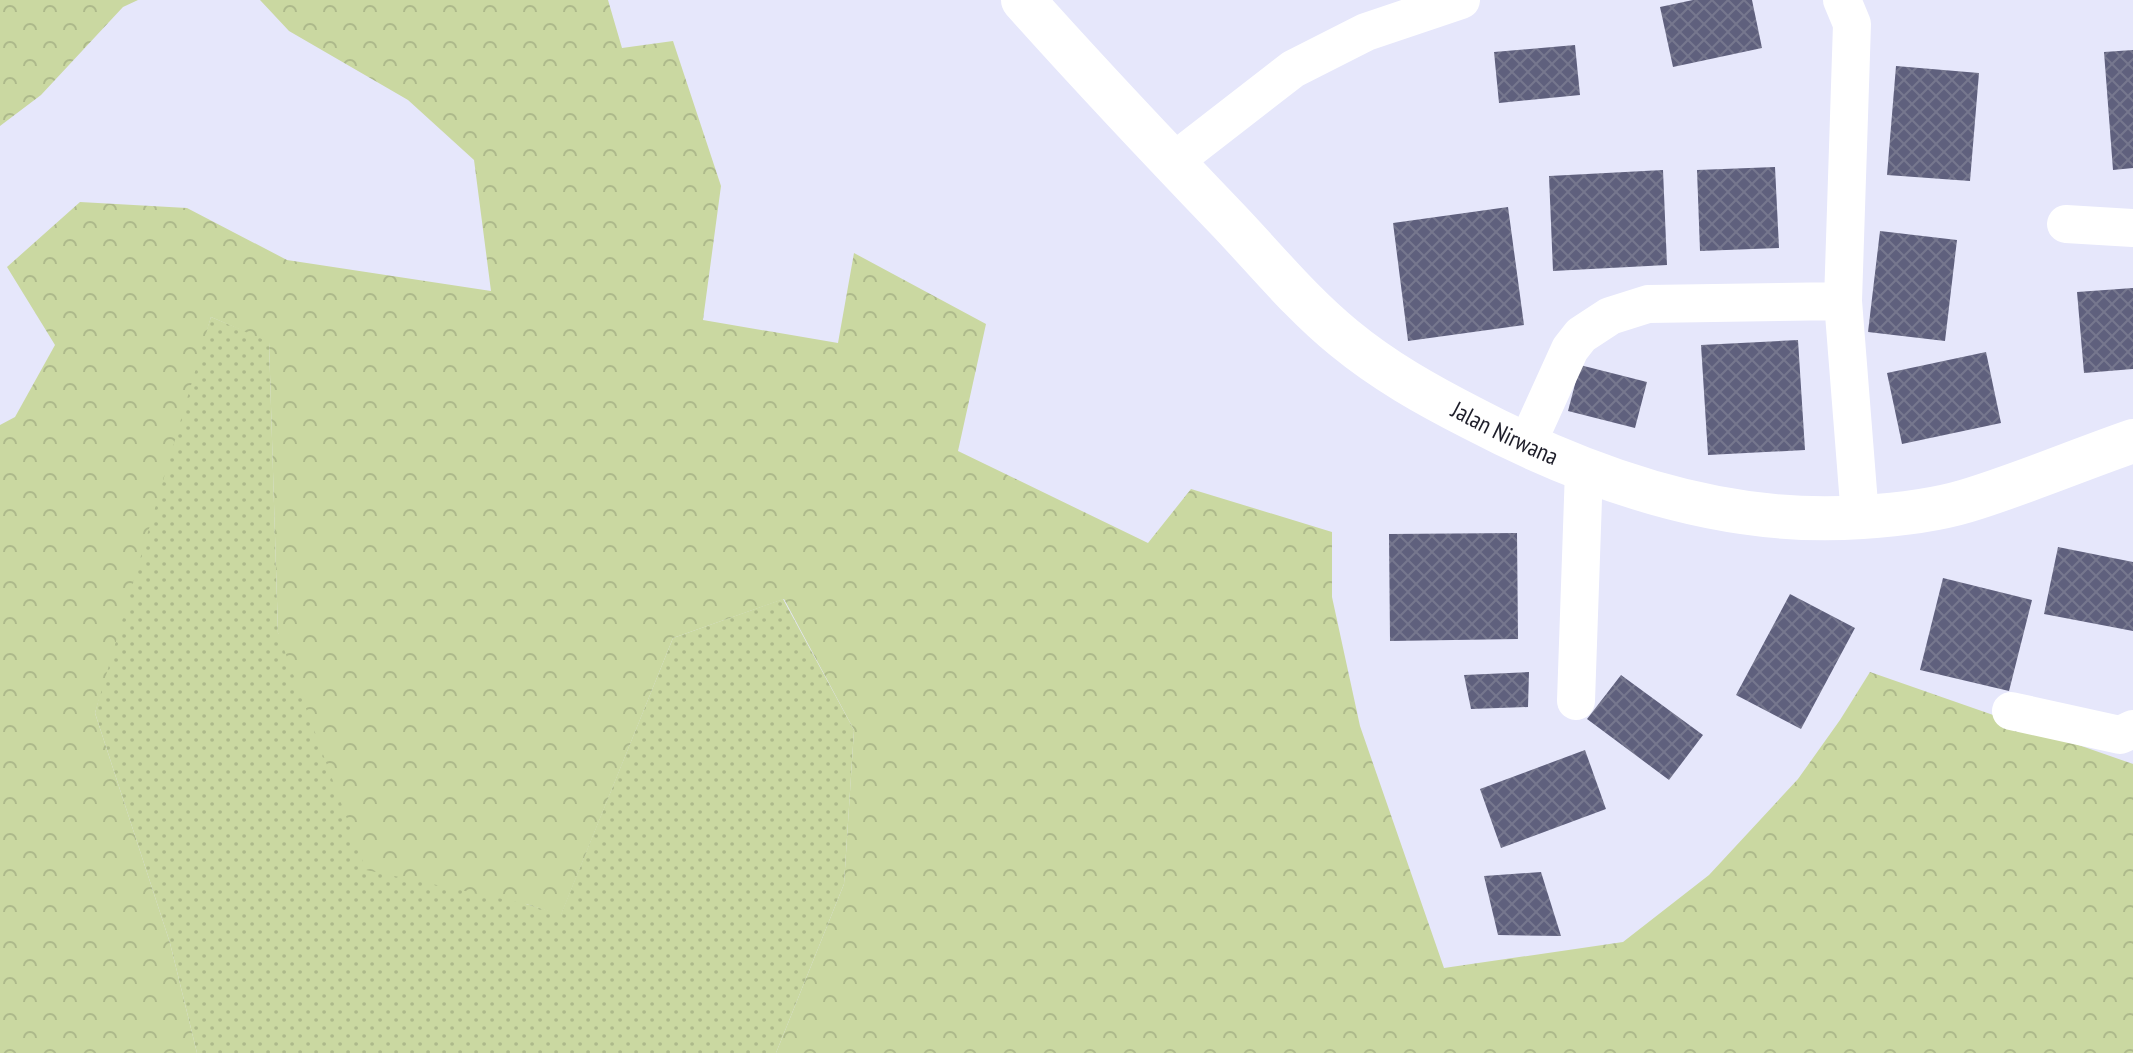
<svg xmlns="http://www.w3.org/2000/svg" width="2133" height="1053" font-family="'PT Sans Narrow',sans-serif">
<style>
.grass{fill:url(#grass-dots)}
.forest{fill:url(#forest-crowns)}
.building{fill:url(#building-cross-hatch)}
.lines{fill:none;stroke-linecap:round;stroke-linejoin:round}
.street{stroke:#fff;stroke-width:38}
.secondary{stroke:#fff;stroke-width:44}
.labels{text-anchor:middle;stroke-width:8;stroke-linejoin:round;paint-order:stroke}
.street-label{font-size:24px;fill:#1e1e2a;stroke:#e6e7fb}
</style>
<defs>
<pattern id="grass-dots" width="8" height="8" patternUnits="userSpaceOnUse" patternTransform="scale(2)"><rect width="8" height="8" fill="#cad8a1"/><path d="M2 2h.1M6 6h.1" fill="none" stroke="#adb98b" stroke-width="1.8" stroke-linecap="round"/></pattern>
<pattern id="forest-crowns" width="20" height="18" patternUnits="userSpaceOnUse" patternTransform="scale(2)"><rect width="20" height="18" fill="#cad8a1"/><path d="M2 6a3 3 0 1 1 6 0M12 15a3 3 0 1 1 6 0" fill="none" stroke="#adb98b"/></pattern>
<pattern id="building-cross-hatch" width="8" height="8" patternUnits="userSpaceOnUse" patternTransform="scale(2)"><rect width="8" height="8" fill="#5f607d"/><path d="M0 0l8 8M0 8l8-8" fill="none" stroke="#76778e"/></pattern>
</defs>
<rect width="100%" height="100%" fill="#e6e7fb"/>
<path class="grass" d="M211,317L269,341L278,633L526,904L561,914L673,638L783,599L854,730L844,884L776,1053H197L170,943L95,713L147,509Z"/>
<path class="forest" d="M0,0H138L123,7L41,95L0,126Z
M260,0H608L622,48L673,41L721,186L703,320L838,343L854,253L986,324L958,451L1148,543L1191,489L1332,532V597L1360,726L1444,968L1623,942L1709,875L1798,779L1840,720L1870,672L2133,764V1053H776L844,884L854,730L784,599L673,638L561,915L526,904L366,870L278,633L269,342L211,317L95,713L170,943L197,1053H0V425L15,417L55,345L7,267L80,202L187,208L287,260L491,291L474,160L408,100L289,31Z"/>
<path class="building" d="M1693,0H1752L1762,48L1673,67L1660,7Z
M1575,45L1580,95L1499,103L1494,52Z
M2133,50V168L2113,170L2104,52Z
M1896,66L1979,73L1970,181L1887,175Z
M1775,167L1779,248L1700,251L1697,170Z
M1663,170L1667,265L1553,271L1549,176Z
M1508,207L1524,325L1408,341L1393,223Z
M1880,231L1957,240L1945,341L1868,332Z
M2133,288V369L2084,373L2077,292Z
M1798,340L1805,450L1708,455L1701,345Z
M1986,352L2001,423L1902,444L1887,373Z
M1580,365L1647,382L1635,428L1568,411Z
M1517,533L1518,639L1390,641L1389,534Z
M2058,547L2133,562V631L2044,614Z
M1943,578L2032,600L2009,691L1920,670Z
M1790,594L1855,628L1801,729L1736,695Z
M1529,672L1528,707L1471,709L1464,675Z
M1621,675L1703,735L1669,780L1587,719Z
M1585,750L1606,809L1501,848L1480,789Z
M1541,872L1561,936L1498,935L1484,876Z"/>
<g class="lines">
<path class="street" d="M1842,0L1852,24L1843,301L1860,517
M1173,162L1293,69L1366,32L1461,0
M2066,224L2133,228
M1526,446L1570,349L1581,335L1610,316L1648,304L1843,301
M1576,701L1584,470
M2011,711L2120,735L2133,729"/>
<path class="secondary" id="s1" d="M1023,0C1090,75 1159,148 1229,221C1266,260 1302,304 1344,338C1384,371 1427,395 1472,418C1590,480 1727,527 1862,517C1894,515 1936,510 1966,501C2022,484 2078,460 2133,441"/>
</g>
<g class="labels">
<g class="street-label">
<text dy="8" stroke="none"><textPath href="#s1" startOffset="654">Jalan Nirwana</textPath></text>
</g>
</g>
</svg>
